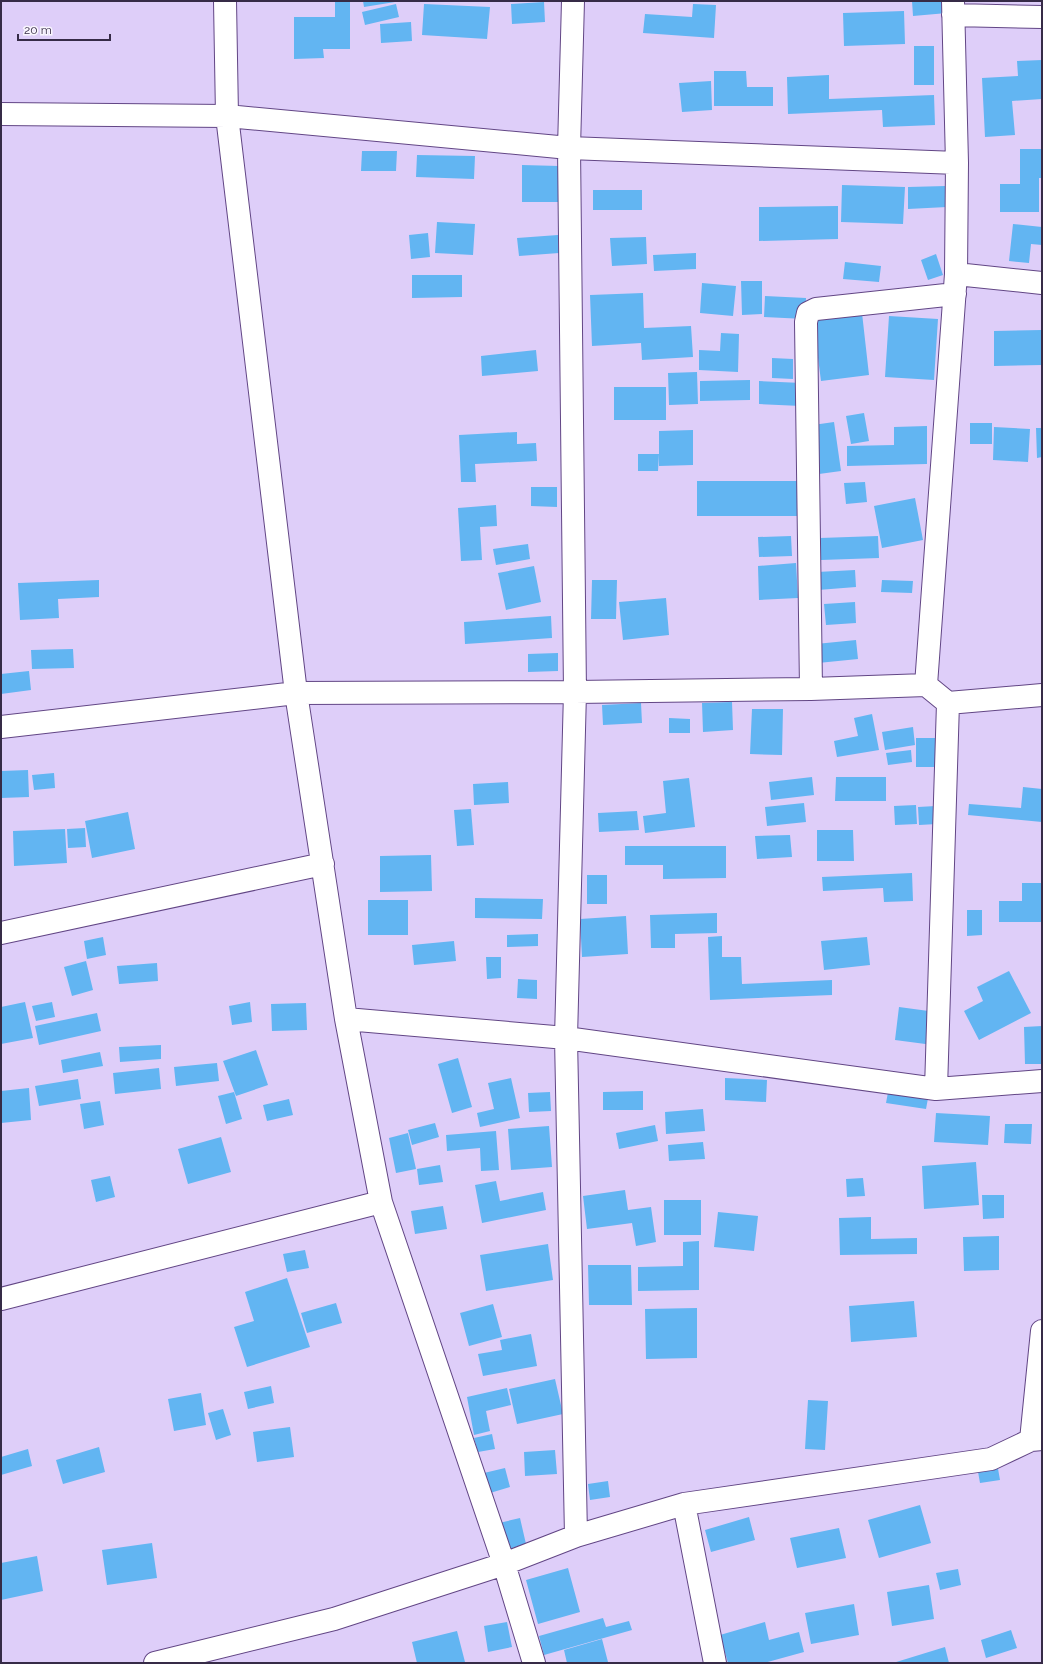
<svg xmlns="http://www.w3.org/2000/svg" width="1043" height="1664" font-family="Raleway,sans-serif">
<style>
.building{fill:#62b5f2}
.lines{fill:none;stroke-linecap:round;stroke-linejoin:round}
.street-casing{stroke:#624685;stroke-width:24}
.street{stroke:#fff;stroke-width:22}
</style>
<rect width="100%" height="100%" fill="#decef9"/>
<path class="building" d="M335,1H350V49H323L324,58L294,59V17H335Z
M363,1H395V2L364,7Z
M912,1H946L947,13L913,16Z
M544,2L545,22L512,24L511,4Z
M396,4L399,17L365,25L362,12Z
M424,4L490,7L487,39L422,35Z
M693,4L716,5L714,38L643,33L645,14L692,17Z
M904,11L905,44L844,46L843,13Z
M411,22L412,41L381,43L380,24Z
M914,46H934V85H914Z
M1042,60V99L1012,101L1015,135L985,137L982,78L1018,76L1017,61Z
M714,71H746L747,87H773V106H714Z
M829,75V99L934,95L935,125L883,127L882,110L788,114L787,77Z
M711,81L712,110L682,112L679,83Z
M1020,149H1042V178H1039V212H1000V184H1020Z
M362,151H397L396,171H361Z
M417,155L475,156L474,179L416,177Z
M522,165L559,166V202H522Z
M842,185L905,187L903,224L841,222Z
M946,186L947,207L908,209V187Z
M593,190H642V210H593Z
M838,206V239L759,241V207Z
M437,222L475,224L473,255L435,253Z
M1013,224L1042,227V245L1031,244L1029,263L1009,261Z
M428,233L430,257L411,259L409,235Z
M558,235L559,253L519,256L517,238Z
M646,237L647,264L612,266L610,238Z
M696,253V269L654,271L653,255Z
M936,254L943,275L928,280L921,260Z
M845,262L881,266L879,282L843,279Z
M412,275H462V297L412,298Z
M741,281H762V314L742,315Z
M702,283L736,286L733,316L700,313Z
M643,293L644,328L691,326L693,357L642,360L641,343L592,346L590,295Z
M765,296L806,298L805,319L764,317Z
M862,313L869,375L821,381L813,319Z
M889,316L938,319L934,380L885,377Z
M1042,330V365L994,366V331Z
M721,333L739,334L738,372L699,370V350L720,351Z
M536,350L538,371L482,376L481,356Z
M772,358L793,359V379L772,378Z
M697,372L698,404L669,405L668,373Z
M750,380V400L700,401V381Z
M759,381L802,383L801,406L759,404Z
M614,387H666V420H614Z
M864,413L869,441L851,444L846,416Z
M834,422L841,471L819,474L813,425Z
M970,423H992V444H970Z
M927,426V464L847,466V446L894,445V427Z
M994,427L1030,429L1028,462L993,460Z
M1036,428H1042V457L1037,458Z
M693,430V465L659,466V431Z
M517,432V444L536,443L537,461L475,464L476,482H461L459,435Z
M638,454H659L658,471H638Z
M697,481H799V516H697Z
M865,482L867,502L846,504L844,483Z
M531,487H557V507L531,506Z
M915,498L923,540L882,548L874,506Z
M496,505L497,526L480,527L482,560L461,561L458,508Z
M791,536L792,556L759,557L758,537Z
M878,536L879,558L821,560L820,538Z
M528,544L530,559L496,565L493,549Z
M796,563L798,598L759,600L758,566Z
M534,566L541,602L506,610L498,573Z
M855,570L856,587L818,590L817,572Z
M99,580V597L58,599L59,618L20,620L18,583Z
M592,580H617L616,619H591Z
M882,580L913,581L912,593L881,592Z
M666,598L669,635L623,640L619,602Z
M855,602L856,623L826,625L824,604Z
M551,616L552,638L465,644L464,622Z
M856,640L858,659L818,663L816,644Z
M73,649L74,668L32,669L31,650Z
M558,653V671L528,672V654Z
M29,671L31,690L1,694V674Z
M732,702L733,730L703,732L702,703Z
M641,703L642,723L603,725L602,705Z
M752,709H783L782,755L750,754Z
M872,714L879,750L837,757L834,741L858,736L854,718Z
M669,718L690,719V733H669Z
M913,727L915,745L885,750L882,732Z
M916,738H945L944,767H916Z
M911,750L912,762L888,765L886,753Z
M28,770L29,797L1,798V771Z
M54,773L55,788L34,790L32,775Z
M812,777L814,795L771,800L769,782Z
M836,777H886V801H835Z
M689,778L695,827L645,833L643,816L666,813L663,781Z
M508,782L509,803L474,805L473,784Z
M1023,787L1042,789V822L968,815L969,804L1021,808Z
M804,803L806,822L767,826L765,807Z
M916,805L917,824L895,825L894,806Z
M936,806L937,824L919,825L918,807Z
M471,809L474,845L457,846L454,810Z
M637,811L639,830L599,832L598,813Z
M128,812L135,849L92,858L85,821Z
M85,828L86,847L68,848L67,829Z
M65,829L67,863L14,866L13,831Z
M817,830H853L854,861H817Z
M790,835L792,857L757,859L755,836Z
M625,846H726V878L663,879V865H625Z
M431,855L432,891L380,892V856Z
M912,873L913,901L884,902L883,888L823,891L822,877Z
M587,875H607V904H587Z
M1022,883H1042V922H999V901H1022Z
M475,898L543,899L542,919L475,918Z
M368,900H408V935H368Z
M967,910H982V935L967,936Z
M717,913V933L675,934V948H651L650,915Z
M626,916L628,954L582,957L580,919Z
M538,934V946L507,947V935Z
M722,936V957H741L742,984L832,980V995L710,1000L708,937Z
M103,937L106,955L87,959L84,941Z
M867,937L870,965L824,970L821,941Z
M454,941L456,961L414,965L412,945Z
M486,957H501V978L487,979Z
M86,961L93,990L72,996L64,967Z
M157,963L158,981L119,984L117,966Z
M1009,971L1031,1013L979,1040L964,1011L983,1001L977,987Z
M518,979L537,980V999L517,998Z
M25,1002L33,1038L1,1044V1007Z
M52,1002L55,1017L36,1021L32,1006Z
M250,1002L252,1022L232,1025L229,1006Z
M306,1003L307,1030L272,1031L271,1004Z
M899,1007L936,1012L933,1045L895,1040Z
M97,1013L101,1031L39,1045L35,1026Z
M1042,1026V1064H1025L1024,1027Z
M161,1045V1059L120,1062L119,1047Z
M256,1050L268,1085L236,1096L223,1061Z
M100,1052L103,1066L63,1073L61,1060Z
M458,1058L472,1107L452,1113L438,1064Z
M217,1063L219,1081L176,1086L174,1067Z
M159,1068L161,1089L115,1094L113,1073Z
M511,1078L520,1118L480,1127L477,1113L494,1109L488,1083Z
M725,1078L767,1080L766,1102L725,1100Z
M78,1079L81,1099L39,1106L35,1086Z
M889,1087L929,1093L926,1109L886,1103Z
M29,1088L31,1120L1,1123V1091Z
M643,1091V1110H603V1092Z
M234,1092L242,1119L226,1124L218,1096Z
M550,1092L551,1111L529,1112L528,1093Z
M289,1099L293,1115L267,1121L263,1105Z
M100,1101L104,1125L84,1129L80,1104Z
M703,1109L705,1131L666,1134L665,1112Z
M936,1113L990,1116L988,1145L934,1142Z
M435,1123L439,1137L412,1145L408,1130Z
M1005,1124H1032L1031,1144L1004,1143Z
M655,1125L658,1141L619,1149L616,1133Z
M549,1126L552,1167L511,1170L508,1129Z
M496,1131L499,1170L481,1171L480,1148L447,1151L446,1135Z
M408,1133L416,1169L396,1173L389,1138Z
M221,1137L231,1172L188,1184L178,1149Z
M703,1142L705,1159L669,1161L668,1145Z
M976,1162L979,1205L924,1209L922,1166Z
M440,1165L443,1182L419,1185L417,1169Z
M110,1176L115,1197L96,1202L91,1180Z
M863,1178L865,1196L847,1197L846,1179Z
M496,1181L500,1201L543,1192L546,1210L482,1223L475,1185Z
M625,1190L628,1210L651,1207L656,1242L636,1246L632,1223L587,1229L583,1196Z
M982,1195H1004V1218L983,1219Z
M664,1200H701V1235H664Z
M443,1206L447,1229L415,1234L411,1211Z
M718,1212L758,1216L754,1251L714,1247Z
M871,1217V1239L917,1238V1254L840,1255L839,1218Z
M999,1236V1270L964,1271L963,1237Z
M699,1241V1290L638,1291V1267L683,1266V1242Z
M548,1244L553,1280L486,1291L480,1255Z
M305,1250L309,1268L287,1272L283,1254Z
M588,1265H631L632,1305H589Z
M287,1278L310,1347L247,1367L234,1327L254,1321L245,1292Z
M914,1301L917,1337L851,1342L849,1306Z
M336,1303L342,1323L307,1333L301,1313Z
M493,1304L502,1337L469,1346L460,1313Z
M697,1308V1358L646,1359L645,1309Z
M531,1334L537,1366L483,1376L478,1354L502,1350L500,1340Z
M555,1379L563,1414L517,1424L509,1389Z
M271,1386L274,1403L248,1409L244,1392Z
M507,1388L511,1405L486,1411L490,1431L474,1435L467,1397Z
M201,1393L206,1425L174,1431L168,1399Z
M808,1400L828,1401L825,1450L805,1449Z
M223,1409L231,1435L216,1440L208,1413Z
M290,1427L294,1457L257,1462L253,1432Z
M492,1434L495,1449L478,1452L474,1438Z
M99,1447L105,1472L63,1484L56,1460Z
M28,1449L32,1466L1,1475V1457Z
M555,1450L557,1474L525,1476L524,1452Z
M997,1463L1000,1480L980,1483L977,1466Z
M505,1468L510,1487L490,1493L484,1473Z
M608,1481L610,1497L590,1500L588,1484Z
M920,1505L931,1543L879,1558L868,1520Z
M749,1517L755,1540L711,1552L705,1530Z
M520,1518L526,1544L505,1550L499,1523Z
M839,1528L846,1558L797,1568L790,1538Z
M152,1543L157,1578L107,1585L102,1550Z
M37,1556L43,1591L1,1600V1563Z
M568,1568L580,1612L538,1624L526,1580Z
M958,1569L961,1585L940,1590L936,1573Z
M929,1585L934,1619L892,1626L887,1592Z
M854,1604L859,1635L811,1644L805,1613Z
M603,1618L606,1627L629,1621L632,1630L544,1655L539,1636Z
M507,1622L512,1647L488,1652L484,1626Z
M765,1622L769,1640L799,1632L804,1652L764,1663H728L720,1635Z
M1011,1630L1017,1648L986,1658L981,1640Z
M457,1631L465,1662L417,1663L412,1642Z
M602,1639L608,1662L603,1663H567L564,1650Z
M945,1647L949,1663H893Z"/>
<g class="lines">
<g class="street-casing">
<path id="street" d="M225,1L227,116L296,693L346,1019L381,1202L504,1564L534,1663
M573,1L569,148L575,692L566,1038L576,1536
M953,15L1042,17
M1,114L227,116L569,148L957,163
M956,274L1042,283
M926,685L956,274L957,163L953,1
M811,689L806,322L808,313L816,309L955,294
M1,727L296,693L575,692L811,689L926,685L948,703L1042,695
M1,933L323,864
M346,1019L566,1038L936,1089L1042,1081
M936,1089L948,703
M1,1299L381,1202
M1031,1440L1042,1331
M684,1504L715,1663
M155,1663L334,1619L504,1564L576,1536L684,1504L991,1459L1031,1440L1042,1439"/>
</g>
<use href="#street" class="street"/>
</g>
<rect width="1043" height="1664" fill="none" stroke="#362b47" stroke-width="4"/>
<path d="M18 34v6h92v-6" fill="none" stroke="#362b47" stroke-width="2"/>
<text x="24" y="34" font-size="12" fill="#362b47" stroke="#f9f6fe" stroke-width="3" paint-order="stroke">20 m</text>
</svg>
